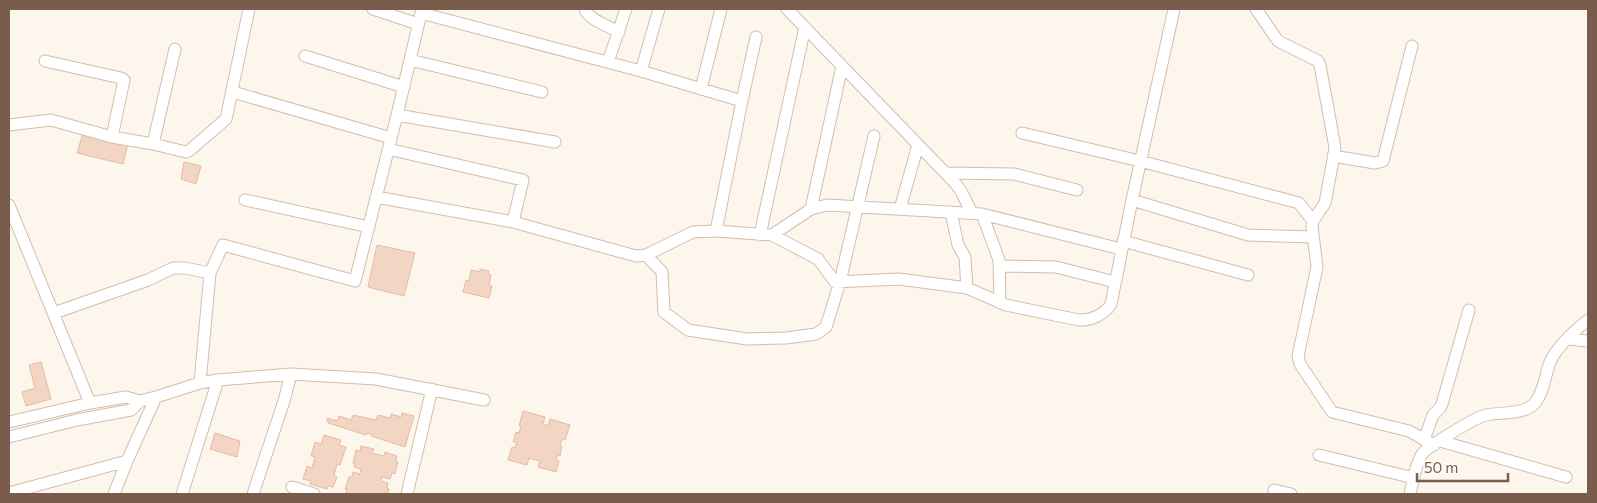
<svg xmlns="http://www.w3.org/2000/svg" width="1597" height="503" font-family="Commissioner,sans-serif">
<style>
.building{fill:#f3d5c3;stroke:#e6bba3}
.lines{fill:none;stroke-linecap:round;stroke-linejoin:round}
.minor-casing{stroke:#d1beb0;stroke-width:13}
.minor{stroke:#fff;stroke-width:11}
</style>
<rect width="100%" height="100%" fill="#fdf6ec"/>
<path class="building" d="M83,133L128,144L123,164L77,153Z
M184,162L201,166L196,184L181,179Z
M377,245L415,253L404,296L368,287Z
M480,269L489,271L488,274L491,275L489,285L492,286L489,298L463,292L466,280L469,281L471,270L480,272Z
M41,362L51,399L26,406L22,392L35,388L29,365Z
M523,411L545,417L543,424L548,426L550,419L570,425L565,440L562,439L560,445L562,446L560,456L558,455L556,460L559,461L556,472L538,467L540,461L529,458L527,465L508,460L512,447L515,448L517,442H513L516,432L519,433L521,426H519Z
M402,413L414,416L405,447L371,436V434L367,433L366,435L328,423L329,421H327V418L337,421L339,416L351,420L353,415L376,420L378,415L390,418L391,414L401,417Z
M215,433L240,441L237,457L210,449Z
M324,435L341,440L339,445L346,447L340,465L337,464L334,476L337,477L333,487L328,486L327,489L310,484L311,481L303,479L307,466L312,468L315,457L311,456L315,442L321,444Z
M361,446L374,449L372,453L384,456L385,452L397,456L396,461L398,462L395,474L392,473L390,479L382,477L381,481L388,483L387,488L389,489L388,494H346L347,489H345L349,477H352L353,472L360,474L361,469L354,467L355,463H353L356,450L360,451Z"/>
<g class="lines">
<g class="minor-casing">
<path id="minor" d="M373,9L418,24
M585,9C589,20 608,26 619,32
M787,9L956,184L962,193L972,213
M1256,9L1278,41L1318,61L1320,65L1334,142L1335,149L1325,203L1313,221L1312,226L1317,267L1298,356L1300,364L1332,412L1409,431L1434,445
M421,13L641,71L742,101
M305,56L404,87
M410,60L542,92
M45,61L121,78L124,80L112,137
M608,62L626,9
M641,71L659,9
M701,89L721,9
M233,92L391,138
M397,115L422,9
M9,125L51,120L112,137L153,144L175,49
M1022,133L1140,161L1299,203L1313,221
M153,144L186,152L190,150L226,119L249,9
M1333,156L1375,163L1383,161L1412,46
M945,173L1014,174L1077,190
M376,197L513,222L523,180L388,149
M245,200L369,227
M1132,200L1248,235L1313,237
M9,205L90,403
M811,209L842,66
M900,209L918,145
M951,212L958,245L965,257L967,288
M982,214L999,260L1000,303
M513,222L636,256L646,255L693,232L716,231L772,235L811,209L827,205L982,214L1121,249
M716,231L742,101L756,37
M760,235L805,27
M772,235L818,259L835,282L899,279L967,288L1006,305L1079,320C1091,321 1105,314 1111,304L1132,200L1174,9
M1123,241L1248,275
M646,255L662,272L664,312L688,330L747,339L786,338L816,334L826,327L840,282L874,136
M1000,266L1056,267L1115,282
M54,313L148,280L173,268H185L210,273
M1568,339L1588,341
M200,383L210,273L223,245L355,281L397,115L555,142
M156,397L200,383L218,380L291,374L376,379L484,400
M9,422L90,403L126,397L140,401L156,397L127,461L114,494
M9,437L77,420L131,410L140,401
M1424,440L1433,415L1440,408L1442,404L1469,310
M1440,441L1566,477
M1319,455L1414,478
M292,487L314,494
M1274,490L1291,494
M9,493L127,461
M182,494L218,380
M253,494L284,401L291,374
M407,494L432,389
M1410,494C1413,482 1415,465 1422,454C1428,446 1476,417 1486,415C1501,412 1523,415 1534,404C1544,393 1545,375 1550,362C1558,345 1574,331 1588,320"/>
</g>
<use href="#minor" class="minor"/>
</g>
<rect width="1597" height="503" fill="none" stroke="#7a5c4d" stroke-width="20"/>
<path d="M1417 473v8h91v-8" fill="none" stroke="#7a5c4d" stroke-width="2.5"/>
<text x="1424" y="473" font-size="15" fill="#7a5c4d" stroke="#fffaf3" stroke-width="4" paint-order="stroke">50 m</text>
</svg>
